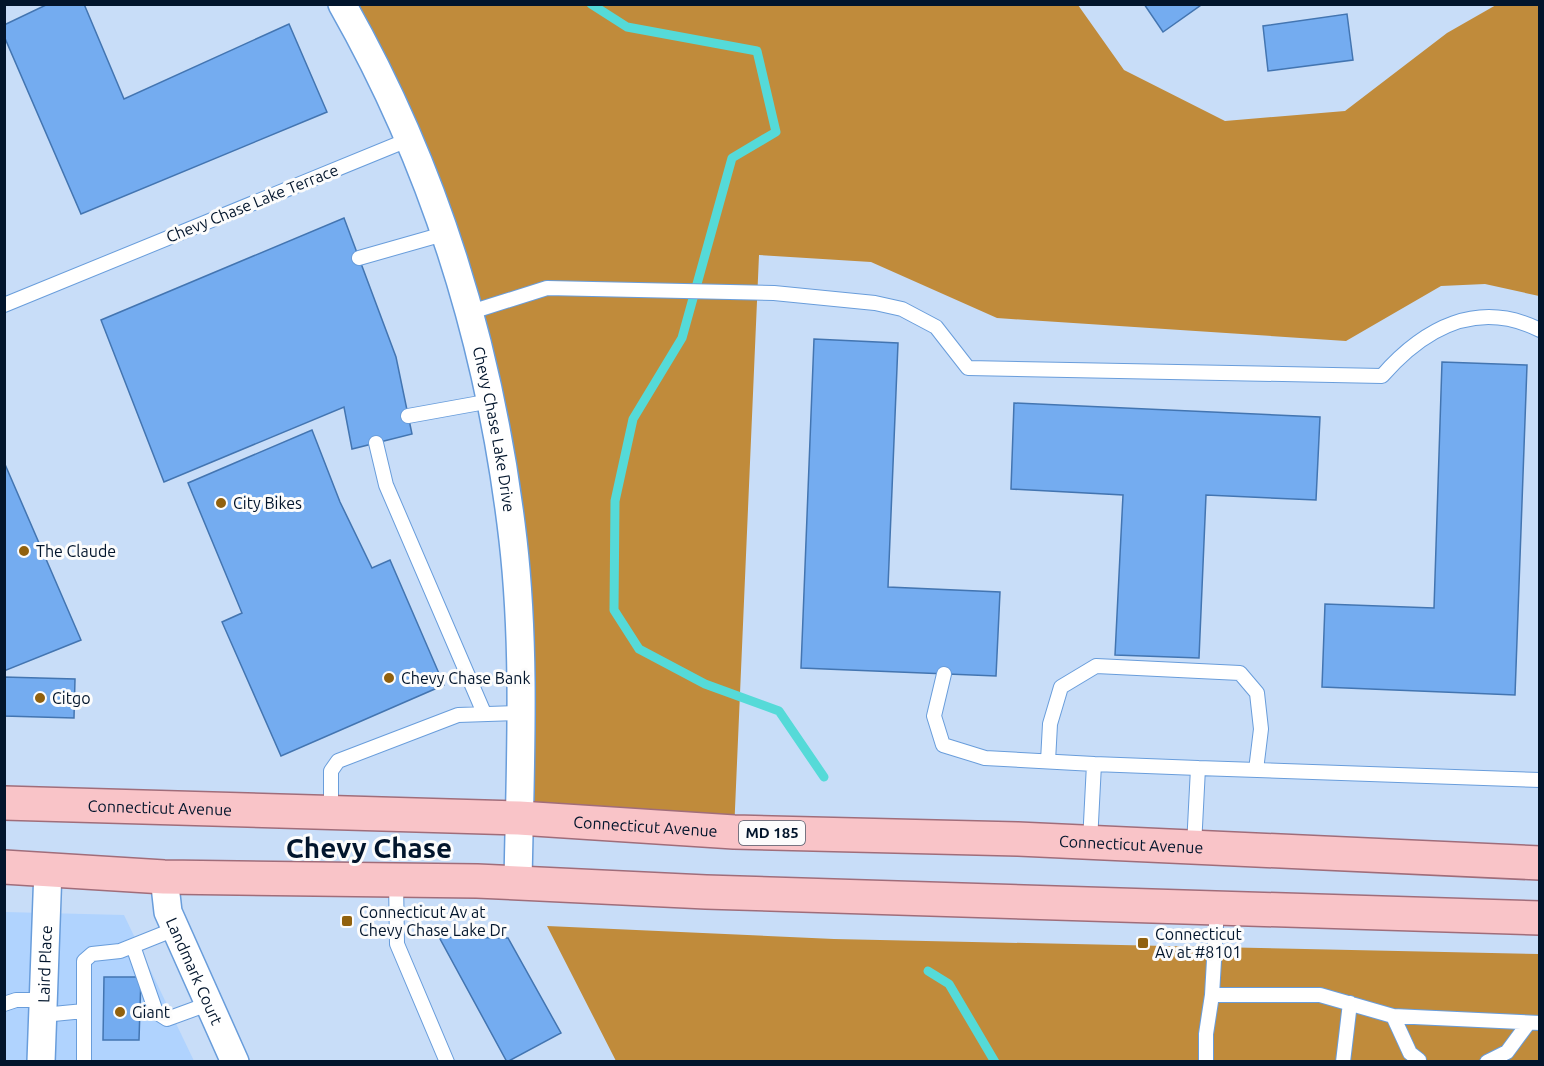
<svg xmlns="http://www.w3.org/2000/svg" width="1544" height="1066" font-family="Ubuntu,sans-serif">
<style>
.built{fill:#b0d3fe}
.forest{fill:#c08b3b}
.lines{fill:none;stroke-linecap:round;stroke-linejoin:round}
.stream{stroke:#55dad8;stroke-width:9}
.building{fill:#74acf0;stroke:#4375b1;stroke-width:1.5}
.service-casing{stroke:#699ddb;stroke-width:16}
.minor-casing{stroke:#699ddb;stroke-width:30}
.primary-casing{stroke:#a06d7a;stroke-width:36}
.service{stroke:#fff;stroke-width:14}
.minor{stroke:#fff;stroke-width:27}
.primary{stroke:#f9c4c8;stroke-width:33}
.poi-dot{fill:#91610e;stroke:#fcfcfc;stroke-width:2}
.labels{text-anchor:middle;stroke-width:6;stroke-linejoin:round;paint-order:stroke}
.shield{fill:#fcfcfc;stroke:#4d5a6a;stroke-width:1.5}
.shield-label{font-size:15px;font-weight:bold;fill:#02152c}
.street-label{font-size:16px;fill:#02152c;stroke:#fcfcfc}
.poi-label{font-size:16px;fill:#02152c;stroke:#fcfcfc;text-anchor:start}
.town-label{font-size:28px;font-weight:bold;fill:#02152c;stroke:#fcfcfc}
</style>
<rect width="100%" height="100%" fill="#c8ddf8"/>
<path class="built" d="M5,912L124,915L194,1061L5,1062Z"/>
<path class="forest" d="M342,5H1078L1124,70L1225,121L1345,111L1447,33L1496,5H1539V296L1485,284L1441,286L1346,341L997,318L871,262L759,255L734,832L519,818L521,687L471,312Z
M547,926L834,939L1539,954V1061H616Z"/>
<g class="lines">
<path class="stream" d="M591,4L627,27L757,51L776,132L732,158L682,338L633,419L615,501L614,610L639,649L705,684L779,711L824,777
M928,971L949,984L995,1062"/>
</g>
<path class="building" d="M48,4H84L124,99L289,24L327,112L81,214L4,36V25Z
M1144,4H1201V5L1163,32Z
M1347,14L1353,60L1268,71L1263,26Z
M344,218L396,357L412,434L352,449L344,407L164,482L101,320Z
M814,339L898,343L888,587L1000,592L996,676L801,668Z
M1442,362L1527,365L1515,695L1322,687L1325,604L1434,608Z
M1014,403L1320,417L1316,500L1206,495L1199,658L1115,655L1123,495L1011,489Z
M312,430L340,502L372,568L390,560L444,685L281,756L222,622L242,613L188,483Z
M4,462L81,640L4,671Z
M4,677L75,679L74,718L4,716Z
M439,937L508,938L561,1033L507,1062Z
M104,977H141L139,1040H103Z"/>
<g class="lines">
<g class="service-casing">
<path id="service" d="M359,258L447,233
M4,305L410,139
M471,312L547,288L774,293L875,303L902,309L936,327L968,368L1382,376C1424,328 1478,299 1540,330
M408,416L491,401
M376,443L386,485L484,713
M944,674L934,716L943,745L985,758L1094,764
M1048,761L1050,724L1061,687L1096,666L1240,673L1257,693L1261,729L1256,770
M1198,768L1540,780
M331,813V771L338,761L458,715L520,713
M1090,842L1094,764L1198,768L1194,846
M396,880L397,944L447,1062
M1217,908L1212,995H1320L1393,1016L1540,1023
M133,946L156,1012L167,1019L208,1004
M4,1004L16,1000H43
M43,1015L84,1011
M1393,1016L1410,1053L1419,1060
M84,1062V961L92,954L120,951L175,929
M1206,1062V1034L1212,995
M1343,1062L1350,1003
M1487,1062L1507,1052L1527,1025"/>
</g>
<g class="minor-casing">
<g id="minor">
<path id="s1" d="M342,4C437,171 491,350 513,540C526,653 520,769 518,882"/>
<path id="s2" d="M164,877L168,912L235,1062"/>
<path id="s3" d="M41,1062L48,869"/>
</g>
</g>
<g class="primary-casing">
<g id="primary">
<path id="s4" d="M4,803L519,818L734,832L1018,839L1540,863"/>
<path d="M4,867L164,877L477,881L706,892L1540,918"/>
</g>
</g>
<use href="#service" class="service"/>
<use href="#minor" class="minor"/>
<use href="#primary" class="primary"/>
</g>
<g class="poi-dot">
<circle cx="221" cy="503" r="6"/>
<circle cx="24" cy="551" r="6"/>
<circle cx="389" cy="678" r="6"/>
<circle cx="40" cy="698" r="6"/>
<rect x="341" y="915" width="12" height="12" rx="3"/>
<rect x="1137" y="937" width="12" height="12" rx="3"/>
<circle cx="120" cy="1012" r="6"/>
</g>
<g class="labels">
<rect class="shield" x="739" y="821" width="66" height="24" rx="4.5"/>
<g class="shield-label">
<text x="772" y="838">MD 185</text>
</g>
<g class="street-label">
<text transform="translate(252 203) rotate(-22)" y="6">Chevy Chase Lake Terrace</text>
<text dy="6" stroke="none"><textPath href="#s1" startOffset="454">Chevy Chase Lake Drive</textPath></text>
<text dy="6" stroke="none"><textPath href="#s4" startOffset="156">Connecticut Avenue</textPath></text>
<text dy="6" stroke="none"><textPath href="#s4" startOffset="642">Connecticut Avenue</textPath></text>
<text dy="6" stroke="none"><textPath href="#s4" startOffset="1128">Connecticut Avenue</textPath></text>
<text dy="6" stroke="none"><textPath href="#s3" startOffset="98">Laird Place</textPath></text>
<text dy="6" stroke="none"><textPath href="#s2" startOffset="100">Landmark Court</textPath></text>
</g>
<g class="poi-label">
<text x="233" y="509">City Bikes</text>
<text x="36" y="557">The Claude</text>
<text x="401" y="684">Chevy Chase Bank</text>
<text x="52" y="704">Citgo</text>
<text x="359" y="918">Connecticut Av at<tspan x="359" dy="18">Chevy Chase Lake Dr</tspan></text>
<text x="1155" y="940">Connecticut<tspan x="1155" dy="18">Av at #8101</tspan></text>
<text x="132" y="1018">Giant</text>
</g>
<g class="town-label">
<text x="369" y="858">Chevy Chase</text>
</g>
</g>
<rect width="1544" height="1066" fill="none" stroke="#02152c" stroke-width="12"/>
</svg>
